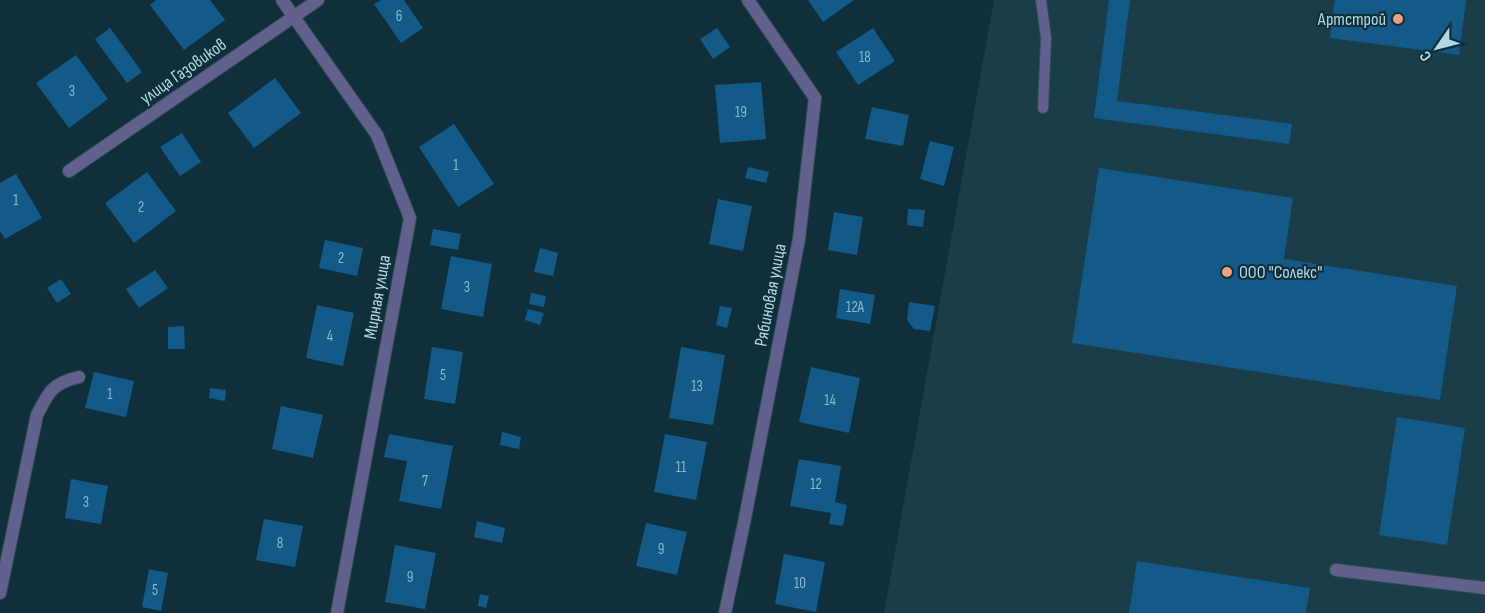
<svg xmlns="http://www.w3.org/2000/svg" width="1485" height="613" font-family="'Sofia Sans Condensed',sans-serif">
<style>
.built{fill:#1a3d49}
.building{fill:#145a88}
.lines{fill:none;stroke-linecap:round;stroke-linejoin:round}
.lane-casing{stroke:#2d4e5a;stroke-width:12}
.street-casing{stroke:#2d4e5a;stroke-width:14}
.lane{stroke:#62618e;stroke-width:10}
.street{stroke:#62618e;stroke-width:12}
.poi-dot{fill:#f2a17e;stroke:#112f3a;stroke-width:2}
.labels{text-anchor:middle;stroke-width:4.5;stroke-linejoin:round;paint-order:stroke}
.number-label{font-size:15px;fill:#88b9d2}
.poi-label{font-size:18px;fill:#afd9ea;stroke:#112f3a;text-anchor:end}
.street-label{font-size:18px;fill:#afd9ea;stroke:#112f3a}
</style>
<rect width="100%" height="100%" fill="#112f3a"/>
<path class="built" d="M994,0H1485V613H884Z"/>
<path class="building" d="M156,0H210L225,20L184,50L150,5Z
M381,0H404L423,28L401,43L374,4Z
M808,0H854L823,22Z
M1109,0H1130L1117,101L1292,124L1289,144L1094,118Z
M1335,0H1466L1459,55L1330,38Z
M110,28L142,72L127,83L95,39Z
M717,28L730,47L713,59L700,39Z
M873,28L895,61L858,85L836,52Z
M76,55L108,99L69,128L36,83Z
M275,78L301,113L254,148L228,113Z
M761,82L766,139L720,143L715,85Z
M872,107L909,115L903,146L865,139Z
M454,124L494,184L458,207L419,147Z
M182,133L201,162L180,176L160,147Z
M930,141L954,147L944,186L920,179Z
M748,167L769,172L766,183L745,178Z
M1099,168L1293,198L1284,259L1457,286L1440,400L1072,343Z
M147,172L176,211L134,243L105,203Z
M16,174L42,218L5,239L0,231V183Z
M718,199L752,206L743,251L709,244Z
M908,209L925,210L923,227L907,225Z
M834,212L863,217L857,255L828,250Z
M433,229L461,234L458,250L430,245Z
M325,240L363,248L357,276L319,268Z
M540,248L558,253L553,276L534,272Z
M451,256L492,264L483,317L441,309Z
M155,270L168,288L139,308L126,289Z
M61,279L71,294L57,303L47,288Z
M840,289L875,295L870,324L836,318Z
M531,293L546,296L544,307L529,304Z
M909,302L935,306L930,331L914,329L907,320Z
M317,305L354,313L343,366L306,358Z
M720,306L732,308L727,328L716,325Z
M528,309L544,313L540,325L525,320Z
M184,326L185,349H168V327Z
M432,347L463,352L455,404L424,399Z
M681,347L725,355L713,425L669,418Z
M811,367L860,378L849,433L799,422Z
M94,372L134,381L126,417L85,408Z
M210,388L226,390L225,401L209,398Z
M281,406L323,415L313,458L272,449Z
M1397,417L1465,428L1447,545L1379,535Z
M502,432L521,437L519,449L500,445Z
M389,434L453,446L441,509L399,501L407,461L384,457Z
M665,434L707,442L696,500L654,492Z
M799,459L841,466L835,502L847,505L843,526L829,524L831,513L790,506Z
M71,479L108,486L101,524L65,518Z
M264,519L303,526L295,567L256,560Z
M477,521L505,528L502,543L474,537Z
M646,523L687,532L677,575L636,566Z
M395,545L436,553L425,609L385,602Z
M784,554L825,562L816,612L775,604Z
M1137,561L1310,588L1306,613H1129Z
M149,569L168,573L161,611L142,607Z
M480,594L489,596L486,608L478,606Z"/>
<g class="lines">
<g class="lane-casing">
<path id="lane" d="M1041,0L1046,38L1043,108"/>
</g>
<g class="street-casing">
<path id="street" d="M282,0L377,135L410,218L337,613
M69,171L318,0
M1336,570L1485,588
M0,593L37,415C49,391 53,383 79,377
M725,613L745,518L799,239L815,98L748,0"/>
</g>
<use href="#lane" class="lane"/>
<use href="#street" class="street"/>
</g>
<g class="poi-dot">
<circle cx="1398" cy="19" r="6"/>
<circle cx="1227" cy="272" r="6"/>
</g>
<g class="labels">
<g class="number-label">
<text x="399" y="21">6</text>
<text x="865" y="62">18</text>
<text x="72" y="96">3</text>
<text x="741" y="117">19</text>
<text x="456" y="170">1</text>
<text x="16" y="205">1</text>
<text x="141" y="212">2</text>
<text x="341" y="263">2</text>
<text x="467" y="292">3</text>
<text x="855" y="312">12А</text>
<text x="330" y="341">4</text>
<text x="443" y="380">5</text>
<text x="697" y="391">13</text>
<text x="110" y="399">1</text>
<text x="830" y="405">14</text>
<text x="681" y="472">11</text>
<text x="425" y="486">7</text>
<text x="816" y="489">12</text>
<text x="86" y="507">3</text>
<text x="280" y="548">8</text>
<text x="661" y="554">9</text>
<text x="410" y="582">9</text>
<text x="800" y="588">10</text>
<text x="155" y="595">5</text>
</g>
<g class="poi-label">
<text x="1386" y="25">Артстрой</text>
<text x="1239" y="278" text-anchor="start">ООО "Солекс"</text>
</g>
<g class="street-label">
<text transform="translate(183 71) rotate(-35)" y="6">улица Газовиков</text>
<text transform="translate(770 295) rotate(-79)" y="6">Рябиновая улица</text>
<text transform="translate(377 297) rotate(-80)" y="6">Мирная улица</text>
</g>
</g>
<g transform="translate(1437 48) rotate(235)" stroke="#112f3a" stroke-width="4.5" paint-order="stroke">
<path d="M0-4.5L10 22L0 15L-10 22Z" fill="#afd9ea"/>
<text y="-9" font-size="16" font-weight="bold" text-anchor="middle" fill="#afd9ea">С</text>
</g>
</svg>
